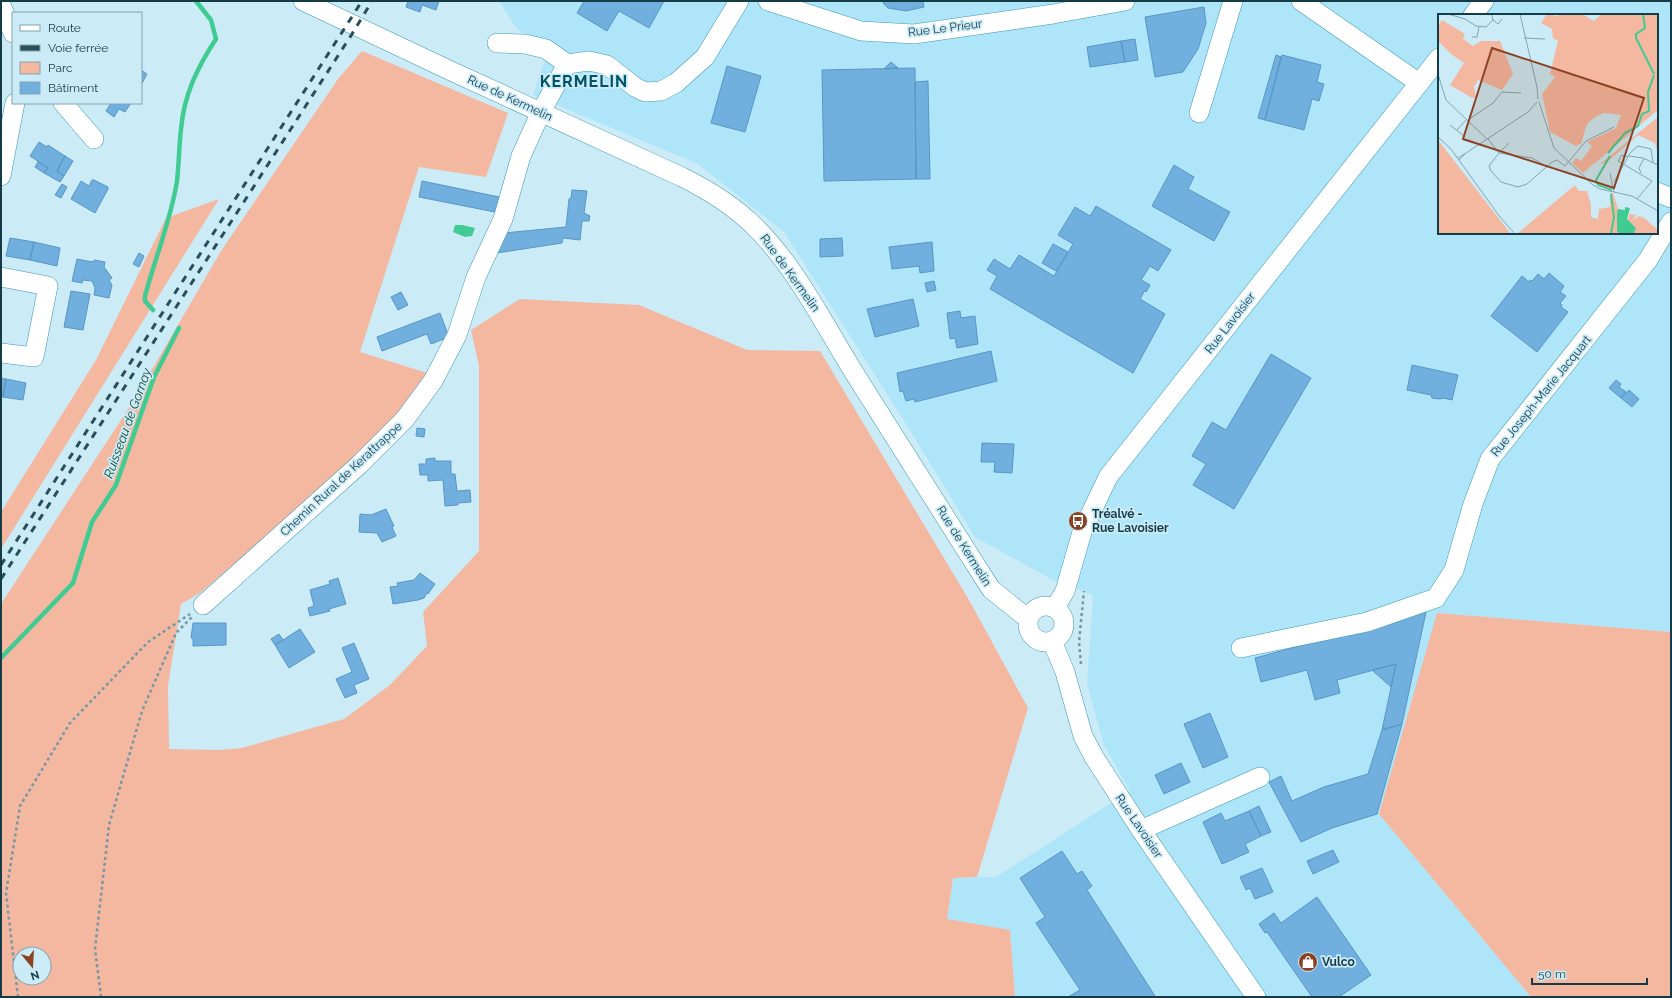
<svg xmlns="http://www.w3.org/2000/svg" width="1672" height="998" font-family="Raleway,sans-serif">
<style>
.built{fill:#aee5f9;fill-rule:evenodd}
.green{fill:#f4b7a0;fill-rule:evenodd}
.water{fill:#40cb92}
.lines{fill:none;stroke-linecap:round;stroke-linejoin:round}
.stream{stroke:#40cb92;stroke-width:4.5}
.building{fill:#70afde;stroke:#5896c4}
.minor-casing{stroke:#3d98b4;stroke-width:20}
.path{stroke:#7598a4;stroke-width:2.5;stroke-dasharray:3 3;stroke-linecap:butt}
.minor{stroke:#fff;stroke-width:19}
.rail{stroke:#294f5b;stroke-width:3;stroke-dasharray:7 7;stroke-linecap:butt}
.labels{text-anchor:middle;stroke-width:3.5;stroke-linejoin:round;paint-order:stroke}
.street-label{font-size:12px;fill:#153b47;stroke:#cbebf7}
.poi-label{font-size:12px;font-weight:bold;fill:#153b47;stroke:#cbebf7;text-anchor:start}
.water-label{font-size:13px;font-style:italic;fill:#164d36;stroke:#cbebf7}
.district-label{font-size:16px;font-weight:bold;letter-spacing:1px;fill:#015368;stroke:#cbebf7}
.inset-river{fill:none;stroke:#40cb92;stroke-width:2}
.inset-road{fill:none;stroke:#82a5b1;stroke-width:1}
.view{fill:#8b4224;fill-opacity:0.15;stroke:#8b4224;stroke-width:2}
.inset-edge{fill:none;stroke:#153b47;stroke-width:2}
</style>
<rect width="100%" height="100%" fill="#cbebf7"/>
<path class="built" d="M499,1H1671V632L1438,613L1379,814L1531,997H1015L1010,930L947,920L953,878L996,877L1130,791L1104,745L1087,684L1093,595L1053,580L975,537L908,427L784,232L698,164L533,95L545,61L513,23ZM1439,15H1657V233H1439Z"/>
<path class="green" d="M362,51L508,113L486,177L419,167L360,352L427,373L394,418L303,505L200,593L181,604L168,686L169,749L220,750L242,748L344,719L390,685L427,646L423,612L479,551V366L471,330L520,299L639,305L747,350L820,351L969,600L1028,708L977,877L953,878L947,919L1010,930L1015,997H1V604L136,397L221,251L338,79ZM20,954H44V978H20Z
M219,199L1,549V512L96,360L166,218Z
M1437,613L1671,632V997H1531L1379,814Z"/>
<path class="water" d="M455,225H462L475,228L472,236L465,237L453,232Z"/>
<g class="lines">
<path class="stream" d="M153,310L145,301V296C155,258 171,220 177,181C179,164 179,146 181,129C184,95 197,68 216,39L211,20L196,1
M1,658L73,583L92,522L116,485L154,377L179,328"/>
</g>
<path class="building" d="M408,1H439L436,10L422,5L420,12L406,7Z
M584,1H664L649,28L619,11L607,31L577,13Z
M884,1H923L924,7L906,11L888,8L883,3Z
M1204,7L1206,23L1198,49L1183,72L1155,77L1145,17Z
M1135,39L1138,60L1125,62L1121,41Z
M1121,41L1125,62L1090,67L1087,47Z
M1276,55L1281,57L1265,120L1258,118Z
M1282,55L1321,65L1317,82L1324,84L1319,101L1312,99L1304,130L1265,120Z
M891,62L898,68L884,69Z
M727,66L761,76L745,132L711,123Z
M915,68L916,179L824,181L822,70Z
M141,70L147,74L141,85Z
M928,81L930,179H916L915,82Z
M111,103H131L125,112L119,109L114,117L106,111Z
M39,142L47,147L48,145L65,156L57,171L64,176L60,182L44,173L48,168L30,156Z
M65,156L73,161L64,176L57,171Z
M38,162L48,168L44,173L35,167Z
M1174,165L1194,177L1188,189L1230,212L1214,241L1152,206Z
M92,180H94L108,187V189L95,213L71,199L81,181L89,186Z
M422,181L504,198L500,213L419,197Z
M62,184L67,187L61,198L55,195Z
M572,190L587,191L584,213L590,216L589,221H582L580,240L563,238L562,243L497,253L504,233L566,227L569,199L571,198Z
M1096,206L1171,250L1158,271L1150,266L1141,280L1150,285L1146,292L1145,290L1140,299L1165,314L1133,373L990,289L997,276L987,270L994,259L1010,269L1019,255L1054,276L1073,244L1058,235L1075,207L1090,216Z
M10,238L34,242L30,260L6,256Z
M842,238L843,256L820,257V239Z
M34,242L60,248L57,266L30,260Z
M932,242L934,271L920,273L919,266L892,269L889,247Z
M1053,244L1068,252L1056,271L1042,263Z
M139,253L144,256L139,267L133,264Z
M77,259L87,261L94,262V260L105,262L104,267L112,278L109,280L112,285L109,298L94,295L95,288L92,281L83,280L82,283L72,281Z
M1549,273L1564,286L1560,292L1566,296L1560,303L1562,305L1561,307L1568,312L1537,352L1491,316L1522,276L1529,282L1530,280L1532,281L1538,274L1544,279Z
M934,281L936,290L927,292L925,283Z
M71,291L90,294L83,330L64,327Z
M401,292L408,305L398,310L391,297Z
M913,299L919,326L875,337L867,309Z
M960,311L961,318L975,316L978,344L957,348L955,338L950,339L947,313Z
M440,313L449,337L431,344L427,334L382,351L377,337Z
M991,351L997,381L915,402L914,399L906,401L903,391L900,392L897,373Z
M1271,354L1311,378L1234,509L1193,485L1206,464L1192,456L1212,422L1226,430Z
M1412,365L1458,375L1452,400L1443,398L1440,399L1432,398L1431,395L1407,390Z
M1,378L6,379L3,397L1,396Z
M6,379L26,383L23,400L3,397Z
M1616,380L1621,384L1619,387L1626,392L1621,398L1609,388Z
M1629,390L1639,399L1632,407L1621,398Z
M417,428L425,429L424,437L416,436Z
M982,443L1014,444L1012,473L994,472L995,462H981Z
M435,458V461H451V474H455L457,491L470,490L471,502L458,503V505L445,506L443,480L428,481V475H420L419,464H426V459Z
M386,509L394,526L392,527L396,536L382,542L377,533L359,532L360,514L371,515Z
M420,573L435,584L428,594L427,593L424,598L418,600L393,604L390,587L398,586L397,583L414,580Z
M338,578L346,604L329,609L330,611L310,616L308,608L314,606L310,590L330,584L329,581Z
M1426,612L1402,724L1382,730L1396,664L1337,680L1340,693L1315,700L1307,670L1261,682L1255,658Z
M193,623H226V645L193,646V638H191Z
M300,629L315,652L289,668L275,645Z
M279,634L283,640L275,645L271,639Z
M354,643L369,679L354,685L357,693L345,698L336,679L352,672L342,648Z
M1396,664L1391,687L1372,670Z
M1210,713L1228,757L1203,768L1184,724Z
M1402,724L1377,814L1332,828L1301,842L1269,782L1281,776L1292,801L1324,787L1368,774L1382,730Z
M1181,763L1190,782L1164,794L1155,775Z
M1259,806L1271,832L1261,836L1249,811Z
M1249,811L1261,836L1245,844L1249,852L1222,864L1203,822L1221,813L1225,821Z
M1333,850L1339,862L1313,874L1307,861Z
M1062,851L1077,874L1082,871L1092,886L1087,890L1155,996L1153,997H1068L1080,990L1036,923L1045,917L1020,878Z
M1262,868L1273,892L1255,899L1250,888L1246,890L1240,877Z
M1317,897L1371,975L1339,997H1312L1267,932L1265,933L1259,924L1274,913L1281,923Z"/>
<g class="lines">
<g class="minor-casing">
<path id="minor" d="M303,1L451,71L682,177C708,190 733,205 754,226C798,269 825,327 858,379C902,448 946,519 991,589L1022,614L1029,618
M768,1L861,31L914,34L1053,14L1125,1
M1301,1L1419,83
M1,5L13,33
M1473,15L1484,1
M497,43L525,44L546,49L567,64
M63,103L94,139
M1199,113L1233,1
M1,176L15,103
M1657,192L1671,198
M1,277L48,286L34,357L1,353
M203,605L359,465L405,419L433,381L457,335L476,277L503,219L521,156L541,112L567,64L589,61L607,65L635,87L645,92L661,91L676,83L705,57L739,1
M1028 624a18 18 0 1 1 36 0a18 18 0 1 1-36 0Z
M1055,608L1065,591L1082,532L1108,477L1439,58
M1052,641L1065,672L1083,736L1094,757L1141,830L1256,997
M1241,648L1367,622L1436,598L1454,570L1473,504L1490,459L1648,260L1671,222
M1141,830L1260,777"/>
</g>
<path class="path" d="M1081,664L1079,642L1084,591
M18,997L6,893L20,806L70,723L148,642L190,614
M101,997L95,949L109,825L142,711L176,633L192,617"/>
<use href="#minor" class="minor"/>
<path class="rail" d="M1,565L362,1
M1,579L352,34L372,1"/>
</g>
<defs>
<g id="bus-disc" transform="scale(1)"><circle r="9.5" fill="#8b4224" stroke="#cbebf7"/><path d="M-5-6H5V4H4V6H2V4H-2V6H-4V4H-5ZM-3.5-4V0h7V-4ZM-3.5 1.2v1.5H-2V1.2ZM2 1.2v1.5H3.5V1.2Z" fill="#fff"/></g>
<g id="shop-disc" transform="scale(1)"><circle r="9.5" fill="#8b4224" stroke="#cbebf7"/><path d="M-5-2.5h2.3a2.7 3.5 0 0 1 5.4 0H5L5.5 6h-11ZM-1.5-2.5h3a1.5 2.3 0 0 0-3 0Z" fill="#fff"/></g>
</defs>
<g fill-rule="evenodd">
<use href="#bus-disc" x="1078" y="521"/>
<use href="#shop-disc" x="1308" y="962"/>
</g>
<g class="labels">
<g class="street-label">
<text transform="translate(945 28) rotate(-7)" y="4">Rue Le Prieur</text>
<text transform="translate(510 98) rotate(25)" y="4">Rue de Kermelin</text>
<text transform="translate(790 273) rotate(54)" y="4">Rue de Kermelin</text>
<text transform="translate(1230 323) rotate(-52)" y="4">Rue Lavoisier</text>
<text transform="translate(1541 396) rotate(-51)" y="4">Rue Joseph-Marie Jacquart</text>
<text transform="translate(341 479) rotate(-43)" y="4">Chemin Rural de Kerattrappe</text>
<text transform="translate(964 546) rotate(58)" y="4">Rue de Kermelin</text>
<text transform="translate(1139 826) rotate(56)" y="4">Rue Lavoisier</text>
</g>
<g class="poi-label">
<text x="1092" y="518">Tréalvé -<tspan x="1092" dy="14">Rue Lavoisier</tspan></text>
<text x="1322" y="966">Vulco</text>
</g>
<g class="water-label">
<text transform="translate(127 423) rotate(-70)" y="5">Ruisseau de Gornay</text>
</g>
<g class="district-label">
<text x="584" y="87">KERMELIN</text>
</g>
</g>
<g transform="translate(1438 14)">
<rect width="220" height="220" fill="#cbebf7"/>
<path d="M109,0L120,2L121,0H144L156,7L163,0H220V96L145,159L134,149L138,144L143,147L154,132L149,128L178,114L183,101L166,99L157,103L149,110L143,130L138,132L112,118L104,80L117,63L112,60L120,27L115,24L114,15L103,9ZM4,6L27,20L25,25L35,32L43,27H62L75,60L64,76L40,66L36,73L38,83L34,84L12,71L26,49L13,40L0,27V13ZM220,103V140L217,129L200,121L168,149L162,150ZM0,126L72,219L70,220H0ZM137,171L141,177H149L153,191V203L160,205L161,195L172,193V179H175L180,195L179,217L188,220H79ZM191,200L198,201L195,206L201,202L206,204L220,216V220H192L196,219V212L190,207Z" fill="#f4b7a0"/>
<path d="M187,193L192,194L189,205L198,214L196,219L182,220L179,217V198L180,195L187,196Z" fill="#40cb92"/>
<path class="inset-river" d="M205,0L207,14L198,20V24L216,60M170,139L187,119L200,112L204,100L211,97L210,78L216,61M172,142L158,166L160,171L174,176M173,180L176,203L173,220"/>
<path class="inset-road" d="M10,0L27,5L38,12L48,13L55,6L54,1M82,0L99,73L100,85M55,6L60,10L64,5M34,23H39L41,13M86,24L107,25M0,60L8,86L49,125M101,88L116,134L155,171L162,175L194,182L220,197M30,106L55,89L64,78L83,79M12,111L26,122M19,116L29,105M0,123L13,135L62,203L77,220M50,125L61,139L51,152L53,157L63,168L80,173L89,170L114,148L119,146L127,152L148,127L176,113M62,138L71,129M28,139L90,98L99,88M61,139L94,144L109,153M191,142L205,144L220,151M190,143L184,141L180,147L214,167L199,185M20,144L28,139L21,146M172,159L176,178M203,159L201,154L206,144M176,168L192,139L200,132L213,135L215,148"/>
<path class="view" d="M54,34L206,84L176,174L25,125Z"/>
<rect width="220" height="220" class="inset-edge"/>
</g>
<rect width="1672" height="998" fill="none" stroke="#153b47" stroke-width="4"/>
<rect x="12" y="12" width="130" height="92" fill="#cbebf7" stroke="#82a5b1"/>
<rect x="20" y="25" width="20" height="6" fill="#ffffff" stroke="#82a5b1"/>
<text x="48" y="32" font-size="12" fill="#153b47">Route</text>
<rect x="20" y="45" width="20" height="6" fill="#294f5b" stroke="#82a5b1"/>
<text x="48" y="52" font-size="12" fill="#153b47">Voie ferrée</text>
<rect x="20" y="62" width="20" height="12" fill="#f4b7a0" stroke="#82a5b1"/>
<text x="48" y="72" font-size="12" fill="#153b47">Parc</text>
<rect x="20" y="82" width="20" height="12" fill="#70afde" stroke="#82a5b1"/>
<text x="48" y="92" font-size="12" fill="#153b47">Bâtiment</text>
<g transform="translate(32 966) rotate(162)"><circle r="19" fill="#cbebf7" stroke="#82a5b1"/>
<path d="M0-3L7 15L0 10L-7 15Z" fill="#8b4224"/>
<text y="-6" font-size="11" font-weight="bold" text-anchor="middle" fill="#153b47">N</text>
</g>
<path d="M1532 978v6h115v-6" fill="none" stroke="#153b47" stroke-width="2"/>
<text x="1538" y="978" font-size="12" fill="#153b47" stroke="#cbebf7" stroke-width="3" paint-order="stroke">50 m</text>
</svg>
